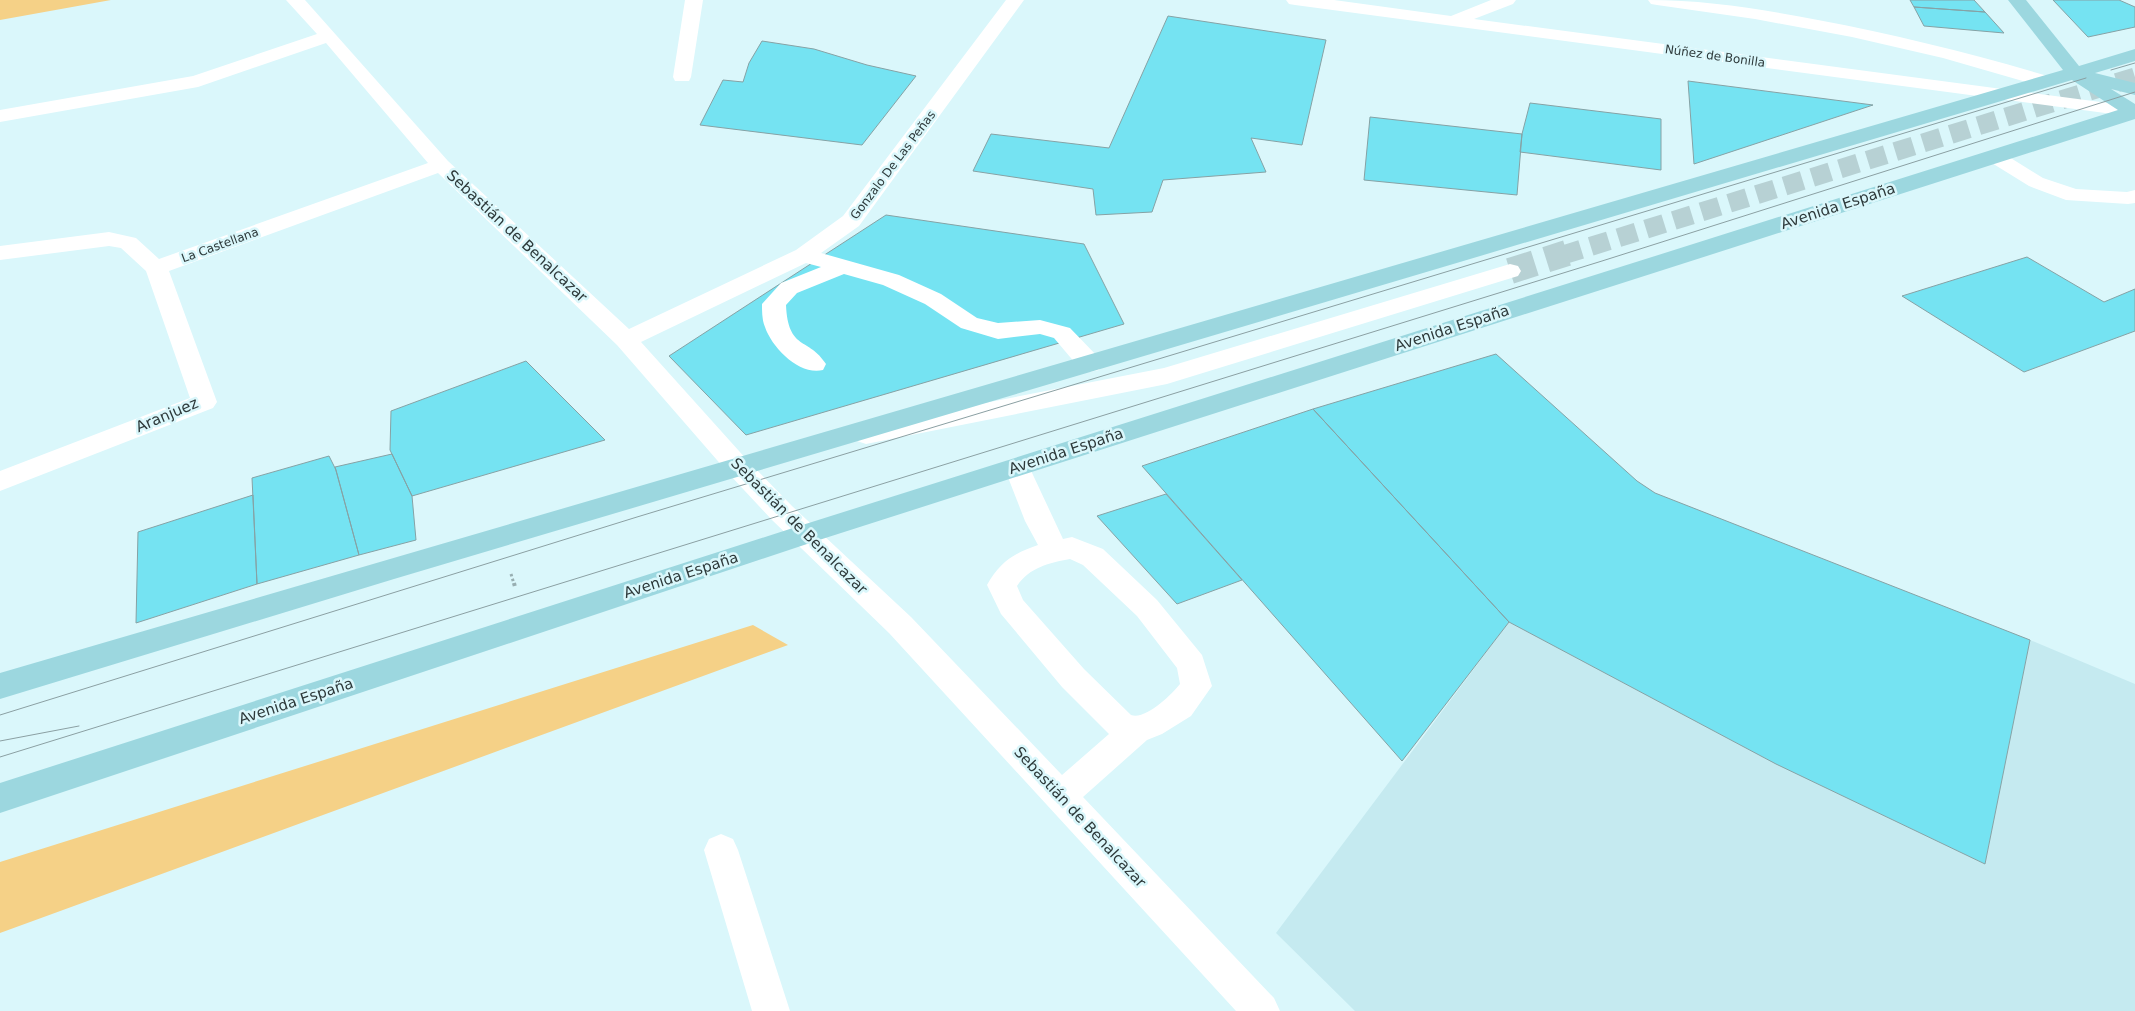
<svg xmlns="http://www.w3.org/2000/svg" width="2135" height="1011" font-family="'DejaVu Sans',sans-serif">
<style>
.built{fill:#c5eaf0}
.green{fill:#f5d187}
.building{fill:#75e3f2;stroke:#86a2a5}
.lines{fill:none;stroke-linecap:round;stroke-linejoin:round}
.minor-tunnel-far1{stroke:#b7d1d4;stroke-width:19;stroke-dasharray:19 10;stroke-linecap:butt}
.minor-tunnel{stroke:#b7d1d4;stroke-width:26;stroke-dasharray:26 12;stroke-linecap:butt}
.path-far1{stroke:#98afb2;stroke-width:3;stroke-dasharray:2.5 2.5;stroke-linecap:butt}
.path{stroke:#98afb2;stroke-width:4;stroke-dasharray:3 3;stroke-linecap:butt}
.minor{fill:#fff;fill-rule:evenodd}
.major{fill:#9cd7df;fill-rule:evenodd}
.tram{stroke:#8ba0a3;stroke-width:1}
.labels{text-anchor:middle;stroke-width:5;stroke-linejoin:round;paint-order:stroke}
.far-street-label{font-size:12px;fill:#2d393a;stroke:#daf7fb}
.street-label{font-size:15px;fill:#2d393a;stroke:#daf7fb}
</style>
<rect width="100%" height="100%" fill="#daf7fb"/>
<path class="built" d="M1509,622L1776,764L1985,864L2030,640L2135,684V1011H1355L1276,933Z"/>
<path class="green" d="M0,0H111L0,20Z
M753,625L788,645L0,933V862Z"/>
<path class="building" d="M1910,0H1974L1985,12L1914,7Z
M2053,0H2119L2135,7V27L2088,37Z
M1914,7L1985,12L2004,33L1924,26Z
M1168,16L1326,40L1302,145L1251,138L1266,172L1163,180L1152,212L1096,215L1093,189L973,171L991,134L1109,148Z
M762,41L814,49L867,65L916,76L862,145L700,125L723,80L743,82L749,63Z
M1688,81L1873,105L1694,164Z
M1530,103L1661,119V170L1520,152L1522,134Z
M1370,117L1522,134L1517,195L1364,180Z
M886,215L1084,244L1124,324L746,435L669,356Z
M2027,257L2104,302L2135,289V331L2024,372L1902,296Z
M1496,354L1637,481L1655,493L2030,640L1985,864L1776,764L1509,622L1313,409Z
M526,361L605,440L412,496L390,450L391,411Z
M1313,409L1509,622L1402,761L1142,466Z
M392,454L412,496L416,540L359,555L335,467Z
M329,456L336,470L359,555L257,584L252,478Z
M1166,494L1242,580L1177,604L1097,516Z
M253,495L257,584L136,623L138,532Z"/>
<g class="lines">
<path class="minor-tunnel-far1" d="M1563,255L2135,77"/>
<path class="minor-tunnel" d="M1510,271L1567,253"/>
<path class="path-far1" d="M511,574L514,584"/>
<path class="path" d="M514,583L515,587"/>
<path class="minor" d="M286,0H305L448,161L629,329L796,250L843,216L1006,0H1024L859,226L821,253L899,275L941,294L977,318L998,323L1040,320L1070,328L1099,358L1102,364L1099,370L1090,372L1081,370L1054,338L1040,334L998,339L961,328L925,304L883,285L844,274L797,293L786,305C788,351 809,337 826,364L823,370C800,376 772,348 765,327C762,320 762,312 762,304L781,283L821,267L806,263L641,342L748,461L792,506L911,617L1062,775L1109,734L1062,687L1001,614L987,585C1000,562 1014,553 1038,545L1025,521L1004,467L1008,460L1017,458L1026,460L1063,539L1072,537L1103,549L1157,600L1202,655L1212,686L1191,716L1162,734L1147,740L1083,797L1274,998L1280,1011H1236L889,633L772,520L730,475L617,345L438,173L169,271L217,402L213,408L0,491V471L190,398L146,271L121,248L109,246L0,260V246L109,232L136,238L159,259L428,163L326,43L198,87L0,122V110L193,76L317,34ZM1070,559L1083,565L1137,616L1177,668L1180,684C1171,695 1146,720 1131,715L1084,669L1023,600L1017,586C1030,567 1049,563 1070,559Z
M685,0H703L691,77L689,81H675L673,77Z
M1286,0H1334L1451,16L1491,0H1516L1513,4L1474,19L2131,106L2135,107V117L1295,5L1289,4Z
M1648,0C1706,0 1761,9 1818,20C1897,35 1974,54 2051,77L2053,81L2051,85L2044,87L1943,58L1852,37L1755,19L1657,5L1651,4Z
M1994,150L2001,152L2043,178L2076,189L2127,192L2135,190V203L2128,204L2066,200L2029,186L1987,160L1984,156L1987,152Z
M1510,264L1518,266L1521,271L1518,276L1167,384L866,444L857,441L853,435L857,429L866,426L1164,368Z
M721,834L733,839L738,850L790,1011H752L704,850L709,839Z"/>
<path class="major" d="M2008,0H2026L2079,66L2135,49V61L2095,73L2135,83V95L2111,89L2135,104V119L816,541L0,813V783L796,527L2118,110L2072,80L394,579L0,699V673L2063,70Z"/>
<path class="tram" d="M2111,70L2135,63
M0,715L637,517L2086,78
M0,741L79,726
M0,757L1602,261L2135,92"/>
</g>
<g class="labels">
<g class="far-street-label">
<text transform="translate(1715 56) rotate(8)" y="4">Núñez de Bonilla</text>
<text transform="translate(893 165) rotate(-53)" y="4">Gonzalo De Las Peñas</text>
<text transform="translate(220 245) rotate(-20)" y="4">La Castellana</text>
</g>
<g class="street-label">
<text transform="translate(1838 206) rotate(-18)" y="5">Avenida España</text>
<text transform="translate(517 236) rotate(43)" y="5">Sebastián de Benalcazar</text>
<text transform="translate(1452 328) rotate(-18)" y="5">Avenida España</text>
<text transform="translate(167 415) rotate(-23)" y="5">Aranjuez</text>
<text transform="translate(1066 451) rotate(-18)" y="5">Avenida España</text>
<text transform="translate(799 526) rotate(45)" y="5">Sebastián de Benalcazar</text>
<text transform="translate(681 575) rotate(-18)" y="5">Avenida España</text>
<text transform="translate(296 701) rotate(-18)" y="5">Avenida España</text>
<text transform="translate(1080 817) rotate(47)" y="5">Sebastián de Benalcazar</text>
</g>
</g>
</svg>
